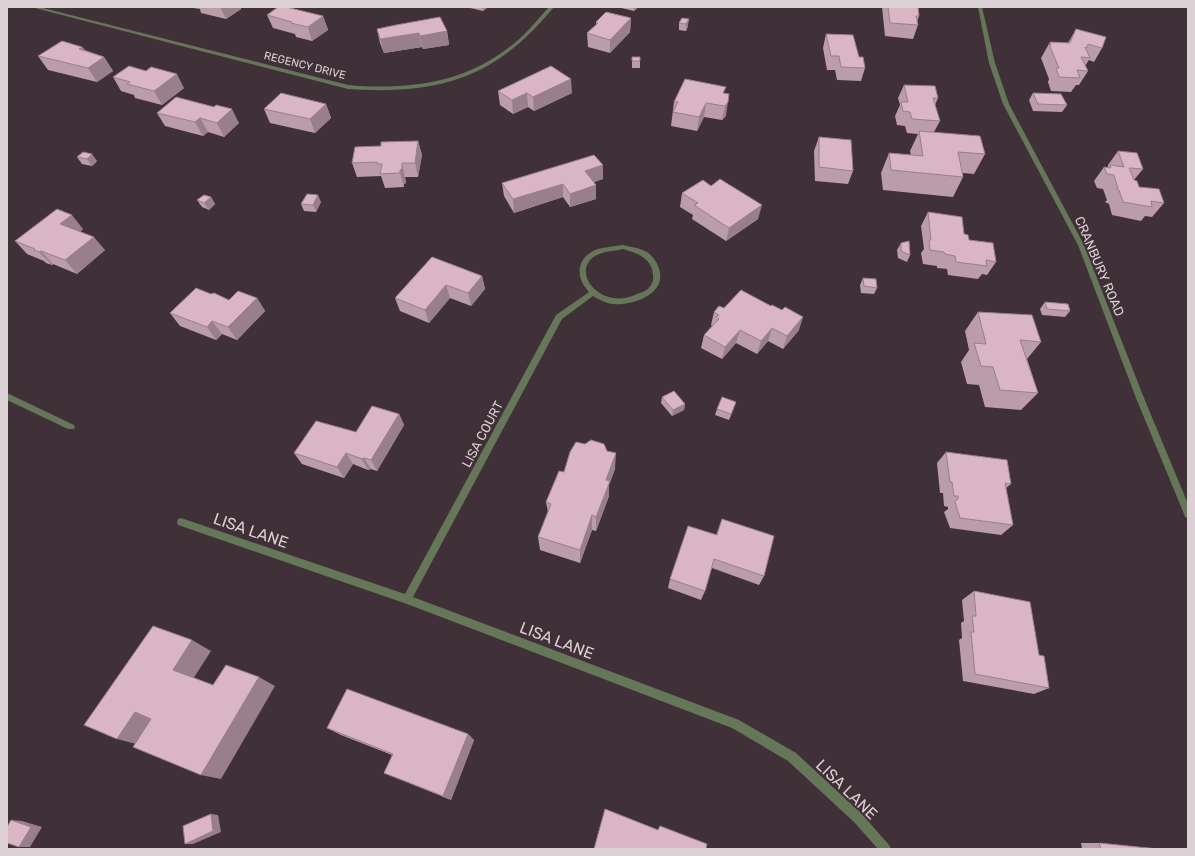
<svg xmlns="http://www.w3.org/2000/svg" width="1195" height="856" font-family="Rubik,sans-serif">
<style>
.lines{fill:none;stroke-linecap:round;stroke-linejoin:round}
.minor{fill:#657659;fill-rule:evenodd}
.wall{fill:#bb9ca9}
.shaded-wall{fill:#997f89}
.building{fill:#dab5c4;stroke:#997f89}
.labels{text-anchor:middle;stroke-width:4;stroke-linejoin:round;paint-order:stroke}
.far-street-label{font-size:11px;fill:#dbd0d4;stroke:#403037}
.street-label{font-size:13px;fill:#dbd0d4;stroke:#403037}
.near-street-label{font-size:16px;fill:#dbd0d4;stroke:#403037}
</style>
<rect width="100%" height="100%" fill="#403037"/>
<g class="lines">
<path class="minor" d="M31,7H39L348,85C405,90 462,84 508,48C524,37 536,21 549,7H554C495,79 439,95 348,89Z
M978,7H982L995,63L1009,104L1084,245L1144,398L1188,504V518L1185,517L1184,514L1136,398L1078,245L1003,104L989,63Z
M623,245C631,247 640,248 647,252C652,255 656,261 658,266C670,293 633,306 613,304C607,304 598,299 593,296L562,319L413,597L739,720L796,753L862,814L889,845L891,849H878L854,822L788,761L732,728L407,604L181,526L178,525L177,522L178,519L181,518L405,594L556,315L589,292C574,277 577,256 598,249C606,247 615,246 623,245ZM623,249C637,253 652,258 653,275C654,280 652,285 648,289C645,291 641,293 637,294C598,313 565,265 602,253C608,251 616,251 623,249Z
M7,393L74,425L75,427L74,429H68L7,400Z"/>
</g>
<path class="wall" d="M187,7H240L241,9L226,19L201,13L200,9Z
M466,7H488L483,11Z
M617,7H638L634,11Z
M882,7H918L919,16L917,22L918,25L913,39L885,36Z
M267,15L323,16L328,30L312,41L296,37L295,34L273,28Z
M631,18L630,32L610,53L588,47L587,33L596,25V22Z
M682,18L688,26L686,31L679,30V23Z
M377,29L447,31L449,45L423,49L422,47L384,53L380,43Z
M1076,29L1102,48L1094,62L1089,60L1085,66L1088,71L1079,85H1076L1071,92L1051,91L1048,82L1049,79L1041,58L1050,42L1068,43Z
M826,34L859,57L865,68L861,81L837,80L835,70H827L823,48Z
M82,47L85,50L104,57L113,71L97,82L48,70L38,56Z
M632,57H640V68H632Z
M113,77L184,88L162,105L135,98L134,95L121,91Z
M904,85L938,98L935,105L940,121L934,132L985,154L974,174L963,173V177L953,197L883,190L881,173L889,153L911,155L910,151L918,134L907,133L905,126L897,125L895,116L900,105L898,98Z
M498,91L572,93L534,111L528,107L513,114L500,105Z
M724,93L726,116L722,120L704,117L697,131L671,126L674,102Z
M1033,93L1067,105L1062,112L1033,111L1029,100Z
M326,104L331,118L315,133L270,123L264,109Z
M157,113L239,123L224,137L208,132L203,136L165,126Z
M819,137L853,171L848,184L815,181L814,151Z
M418,141L422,155L418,177H405L406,183L404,184V187L385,188L381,176L357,177L352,163L381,146Z
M1118,151L1143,169L1134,180L1139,187L1164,203L1152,217L1145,216L1141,221L1112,215L1109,204L1105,202L1107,200L1103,189L1097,188L1094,181L1104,167H1108V165Z
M77,157L97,161L92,166L82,164Z
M603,179L594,182L596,199L570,207L563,197L514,213L504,196L502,183Z
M682,193L758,219L726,241L692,219L693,215L680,207Z
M211,197L215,204L209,210L202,207L197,200Z
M321,202L316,212L304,211L301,204Z
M928,212L964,234L969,240L996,262L987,275L982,274L978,279L948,275L947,269L937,268V266L923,264L921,253L924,249L921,226Z
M83,229L80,232L105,250L77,274L53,264L52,265L46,263L44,261L27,254L15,241Z
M901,243L910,255L907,262L898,258L897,250Z
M432,257L482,276L485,289L471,306L450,298L429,323L400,311L395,298Z
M863,278L877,288L874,294L861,293L860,285Z
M257,298L265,311L237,340L222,334L216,340L180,326L170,313L229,300Z
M1045,302L1070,311L1065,317L1042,315L1040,309Z
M714,312L799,330L783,349L768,341L757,354L736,343L722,359L701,348L704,335L712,326L711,325Z
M978,312L1041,342L1027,359L1038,393L1021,410L985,407L979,385L967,384L961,362L969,350L965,331Z
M662,397L685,404L684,410L672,416L661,403Z
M734,408L729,420L715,415L717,409Z
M399,414L404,425L377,471L371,469L368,470L353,464L344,478L302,464L294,453L356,432Z
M946,452L1011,484L1006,488L1013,525L1001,535L950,528L944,512L948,509V507L944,506L943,493H940L937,463Z
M615,469L609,485V496L596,531L592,530L580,563L540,550L538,537L548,512L546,502L564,472Z
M722,519L764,576L759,585L712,568L705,591L701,600L668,588L670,579L716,535Z
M974,591L1039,655L1049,688L1034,694L963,681L959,640L962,638L961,623L964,621L962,600Z
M327,728L468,734L474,740L451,800L384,773L392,755L341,735Z
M1081,843H1099L1158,849H1082Z"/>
<path class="shaded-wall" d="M220,7H240L241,9L226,19Z
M482,7H488L483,11Z
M634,7H638L634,11Z
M323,16L328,30L312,41L308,27Z
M631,18L630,32L610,53V40Z
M689,19L688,26L686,31V24Z
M447,31L449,45L423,49L420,36Z
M419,33L422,47L384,53L380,39Z
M82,47L91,60L79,49Z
M104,57L113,71L97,82L88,68Z
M177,74L184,88L162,105L154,91Z
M571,79L572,93L534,111L533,97Z
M527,93L528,107L513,114L512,100Z
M729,94L726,116L722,120L725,106Z
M706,103L704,117L697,131L699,117Z
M326,104L331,118L315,133L310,119Z
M232,109L239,123L224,137L217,123Z
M200,118L208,132L203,136L195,122Z
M418,141L422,155L418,177L415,163Z
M92,154L97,161L92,166L87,159Z
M402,163L406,183L404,184V187L400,173Z
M603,165V179L585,185V171Z
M563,184V197L514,213L513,199Z
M596,185V199L570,207V194Z
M318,195L321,202L316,212L313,205Z
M211,197L215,204L209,210L204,203Z
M762,205L758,219L726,241L729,228Z
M72,215L83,229L71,238L60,224Z
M94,237L105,250L77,274L65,260Z
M41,251L53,264L52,265L39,252Z
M482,276L485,289L471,306L468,293Z
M446,285L450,298L429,323L425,310Z
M257,298L265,311L237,340L228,327Z
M803,317L799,330L783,349L787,336Z
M212,321L222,334L216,340L207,327Z
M772,328L768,341L757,354L761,341Z
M740,330L736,343L722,359L725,347Z
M736,402L734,408L729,420L731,414Z
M685,404L684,410L672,416L673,410Z
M399,414L404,425L377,471L371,460Z
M346,453L353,464L344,478L337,467Z
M616,453L615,469L609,485V496L596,531V517L606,480Z
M364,458L371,469L368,470L362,459Z
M592,515V530L580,563V550Z
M192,640L211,651L193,679L173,670Z
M259,677L275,686L221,779L201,775Z
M135,712L157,719L140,745L117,739Z
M468,734L474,740L451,800L443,796Z
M211,814L218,815L221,832L193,844H185Z
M11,820L22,821L42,827L30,847H19Z"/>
<path class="building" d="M278,7H286L323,16L308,27L291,23L292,22L267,15Z
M888,7H918L919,16H916L918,25L890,23Z
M606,12L631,18L610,40L587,33L598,23L596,22Z
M440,17L447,31L420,36L419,33L380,39L377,29L396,25Z
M682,18L689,19L686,24L679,23Z
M1076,29L1106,37L1102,48L1088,44L1087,48L1085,47L1090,58L1081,57L1088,71L1077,70L1080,78L1059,77L1056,68H1059L1049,44L1051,45L1050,42L1070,43Z
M826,34L853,35L859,57H863L865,68L841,67L839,56H831Z
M62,41L82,47L79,49L104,57L88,68L38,56Z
M632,57H640V61H632Z
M129,66L146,71L151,67L177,74L154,91L127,84L130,82L113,77Z
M551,66L571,79L533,97L527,93L512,100L498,91Z
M685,79L726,87L723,93L729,94L728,102L725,106L706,103L699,117L673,112L678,102H674Z
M904,85L935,86L938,98H933L940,121L912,119L910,112L903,111L901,102H908Z
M281,93L326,104L310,119L264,109Z
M1033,93L1061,94L1067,105L1038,104Z
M176,97L214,107L216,105L232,109L217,123L200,118L195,122L157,113Z
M919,131L980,136L985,154L958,152L963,177L891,170L889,153L923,156Z
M819,137L851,140L853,171L819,167Z
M418,141L415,163H402V169L400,170V173L380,174L382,164H377V162L352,163L355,147L381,146V142Z
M1118,151L1137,153L1143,169L1129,168L1134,180L1137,181L1139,187L1159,189L1164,203L1151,201L1152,207L1123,202L1119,190L1116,188H1118L1114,175L1107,174L1104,167L1111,168L1110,165L1124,167Z
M83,152L92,154L87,159L77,157Z
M594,155L603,165L585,171L596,185L570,194L563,184L513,199L502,183Z
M720,179L762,205L729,228L694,205L698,203L682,193L703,180L711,186Z
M307,194L318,195L313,205L301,204Z
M204,195L211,197L204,203L197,200Z
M57,209L72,215L60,224L94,237L65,260L41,251L39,252L34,250L35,249L15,241Z
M928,212L962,217L964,234L968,235L969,240L993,243L996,262L986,260L987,266L956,262L955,256L945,254L944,252L930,250L929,240H931Z
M909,241L910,255L901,251V243Z
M432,257L482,276L468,293L446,285L425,310L395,298Z
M863,278L876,279L877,288L864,286Z
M196,288L211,294L214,293L229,300L238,291L257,298L228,327L212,321L207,327L170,313Z
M741,290L771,306L772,305L782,310L785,307L803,317L787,336L772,328L761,341L740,330L725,347L704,335L719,319L716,317L719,315L714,312L719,306L724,308Z
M1045,302L1068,304L1070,311L1047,309Z
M978,312L1032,315L1041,342L1020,340L1038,393L1000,390L993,367L981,366L974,343L986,344Z
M674,391L685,404L673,410L662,397Z
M722,397L736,402L731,414L717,409Z
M372,406L399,414L371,460L364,458L362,459L346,453L337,467L294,453L316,421L356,432Z
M591,440L604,444L607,451L616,453L606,480L610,481L596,517L592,515L580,550L538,537L551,504L546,502L559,471L564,472L570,452L576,442L585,444Z
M946,452L1007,460L1011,484L1005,483L1013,525L960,518L955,502L958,499V496H954L952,482H950Z
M722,519L774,536L764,576L714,559L705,591L670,579L688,526L717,535Z
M974,591L1030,602L1039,655L1044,656L1049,688L975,674L971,632H974L972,616H976Z
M153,626L192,640L173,670L213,685L226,665L259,677L201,775L133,747L151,719L135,712L117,739L84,725Z
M347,689L468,734L443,796L384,773L393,754L327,728Z
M605,809L658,830L660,826L707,844L706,849H594Z
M211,814L213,831L185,844L183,826Z
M11,820L31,827L19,847L7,843V827Z
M1099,843L1158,849H1101Z"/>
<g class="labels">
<g class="far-street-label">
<text transform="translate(305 65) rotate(14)" y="4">REGENCY DRIVE</text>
</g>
<g class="street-label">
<text transform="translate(1100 266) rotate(67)" y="5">CRANBURY ROAD</text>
<text transform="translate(482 434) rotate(-62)" y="5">LISA COURT</text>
</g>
<g class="near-street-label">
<text transform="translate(251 530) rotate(19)" y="6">LISA LANE</text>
<text transform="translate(557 640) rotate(21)" y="6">LISA LANE</text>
<text transform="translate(847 789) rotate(44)" y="6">LISA LANE</text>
</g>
</g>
<rect width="1195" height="856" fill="none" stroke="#dbd0d4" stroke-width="16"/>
</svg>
